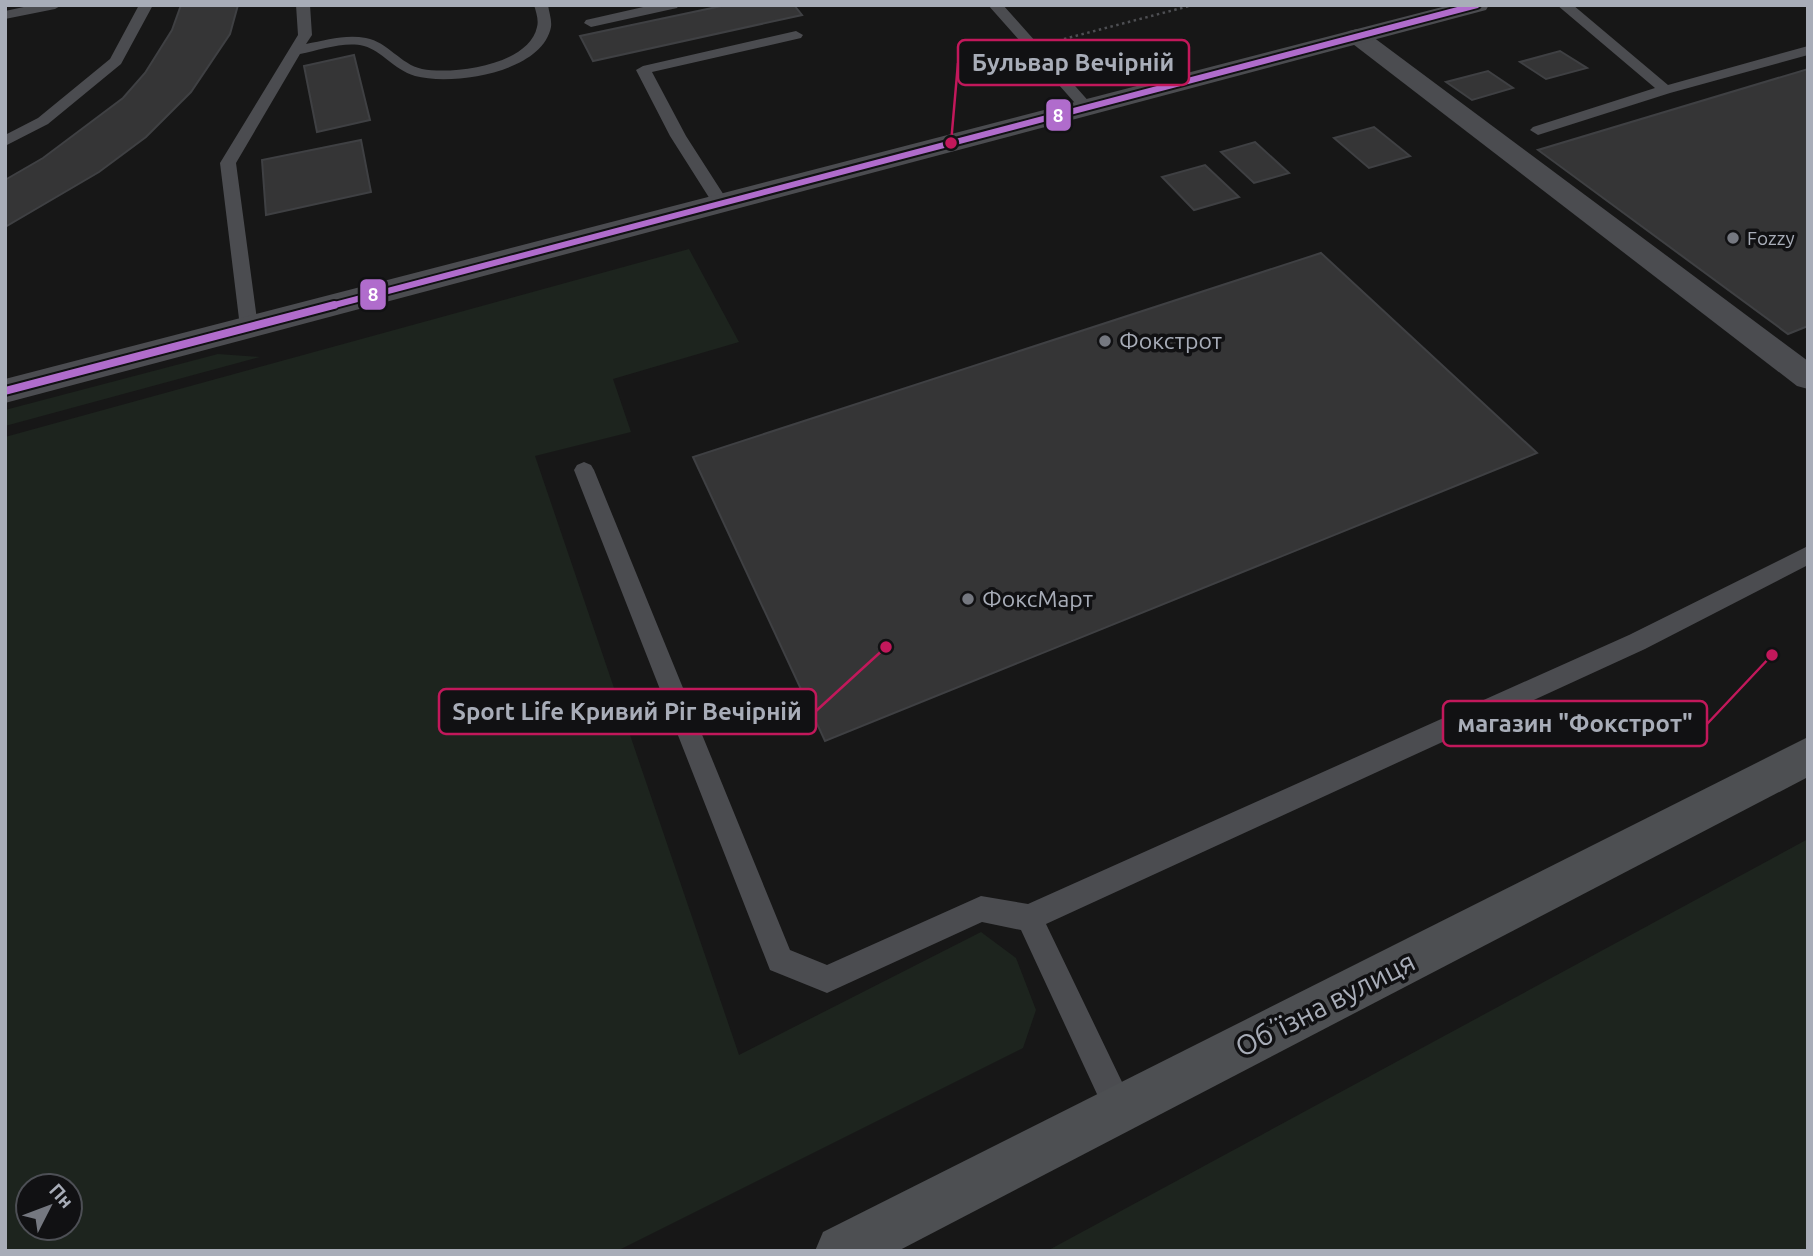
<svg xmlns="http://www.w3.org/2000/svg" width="1813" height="1256" font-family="Ubuntu,sans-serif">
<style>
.green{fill:#1d241e;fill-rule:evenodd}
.building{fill:#353536;stroke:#3f4043;stroke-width:2}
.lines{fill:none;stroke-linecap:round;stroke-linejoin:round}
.path{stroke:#4d4e52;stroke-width:2.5;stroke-dasharray:2.5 3.5;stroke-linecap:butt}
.service{fill:#4b4c50;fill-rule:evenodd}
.minor{fill:#4b4c50;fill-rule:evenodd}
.tertiary{fill:#4b4c50;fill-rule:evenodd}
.primary{fill:#4d4f52;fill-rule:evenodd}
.bus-1-far1-casing{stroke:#111113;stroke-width:10}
.bus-1-casing{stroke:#111113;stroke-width:12}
.bus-1-far1{stroke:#b06ccc;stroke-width:6}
.bus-1{stroke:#b06ccc;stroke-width:8}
.poi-dot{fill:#757880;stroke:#111113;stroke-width:2.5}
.labels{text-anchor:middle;stroke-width:7;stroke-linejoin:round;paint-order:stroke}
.far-poi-label{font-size:19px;fill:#a8adb8;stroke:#111113;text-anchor:start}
.poi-label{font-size:23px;fill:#a8adb8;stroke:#111113;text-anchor:start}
.near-street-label{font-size:28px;fill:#a8adb8;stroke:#111113}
.leader{fill:none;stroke:#c2185b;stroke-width:2.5}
.callout-dot{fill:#c2185b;stroke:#111113;stroke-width:2.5}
.callout{fill:#111113;stroke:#c2185b;stroke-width:2.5}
.callout-label{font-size:24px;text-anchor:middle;font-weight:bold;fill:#a8adb8}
.line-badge{stroke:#111113;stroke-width:2.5}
.badge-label{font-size:19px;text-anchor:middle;font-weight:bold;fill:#fff}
</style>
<rect width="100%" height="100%" fill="#171717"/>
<path class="green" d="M689,249L739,342L613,379L631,432L535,456L739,1055L981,932L1016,958L1036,1010L1023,1048L617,1251H5V437ZM28,1186H70V1228H28Z
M218,354L260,357L5,426V410Z
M1808,839V1251H1047Z"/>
<path class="building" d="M181,5H238L230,34L191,92L146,137L99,172L5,227V180L43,158L123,98L145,73L172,30Z
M726,5H794L802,15L593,61L580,36Z
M1560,51L1587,68L1546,79L1520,62Z
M354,55L370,120L317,132L304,66Z
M1808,69V326L1788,334L1538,150Z
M1488,71L1513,88L1472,100L1446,82Z
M1374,127L1410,156L1369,168L1334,138Z
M361,140L371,192L266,215L262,160Z
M1255,142L1289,173L1254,183L1221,152Z
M1205,165L1239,197L1194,210L1162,177Z
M1321,253L1537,453L825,741L693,457Z"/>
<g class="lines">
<path class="path" d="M1064,39L1193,5"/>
<path class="service" d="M33,5H62L55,9L5,19V11Z
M139,5H153L121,64L48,124L5,146V135L38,118L110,59Z
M296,5H310L312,35L306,44C326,40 346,34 366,38C388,42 400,64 422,69C454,75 529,65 537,27C539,20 536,12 534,5H548C549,12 552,20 551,27C542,73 452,86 415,76C393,69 382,51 364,46C345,41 320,50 300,54L236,163L258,327L255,331H243L240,327L220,163L298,35Z
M652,5H679L677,8L591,27L584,23L586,20Z
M988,5H1003L1092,105L1095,108L1092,111H1082Z
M1557,5H1573L1668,85L1808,46V55L1670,93L1538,135L1530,130L1533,127L1655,88Z
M796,31L803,35L801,38L652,72L686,136L729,203L727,207H715L670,136L636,70L643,66Z
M584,462L591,465L594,470L790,950L827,965L981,896L1028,904L1629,635L1808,546V565L1645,649L1046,924L1135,1109L1131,1120L1120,1124L1109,1120L1021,930L982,922L827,993L770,970L574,470L577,465Z"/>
<path class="minor" d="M1357,29L1365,31L1808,361V389L1797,386L1349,41L1345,36L1349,31Z"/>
<path class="tertiary" d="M1450,5H1489L1486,10L5,403V379Z"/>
<path class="primary" d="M1808,737V777L898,1251H815L823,1232Z"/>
<g class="bus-1-far1-casing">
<path id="bus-1-far1" d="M327,307L1477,5"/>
</g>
<g class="bus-1-casing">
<path id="bus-1" d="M5,391L334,305"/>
</g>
<use href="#bus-1-far1" class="bus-1-far1"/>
<use href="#bus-1" class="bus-1"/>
</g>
<g class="poi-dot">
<circle cx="1733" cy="238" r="7"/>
<circle cx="1105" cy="341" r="7"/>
<circle cx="968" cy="599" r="7"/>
</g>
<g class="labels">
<g class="far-poi-label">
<text x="1747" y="245">Fozzy</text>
</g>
<g class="poi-label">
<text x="1119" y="349">Фокстрот</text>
<text x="982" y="607">ФоксМарт</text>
</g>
<g class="near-street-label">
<text transform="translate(1325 1004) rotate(-27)" y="10">Обʼїзна вулиця</text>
</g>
</g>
<path class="leader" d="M951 143L958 63M886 647L816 711M1772 655L1707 724"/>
<g class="callout-dot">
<circle cx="951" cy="143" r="7"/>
<circle cx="886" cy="647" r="7"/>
<circle cx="1772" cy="655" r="7"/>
</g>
<g class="callout">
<rect x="958" y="40" width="231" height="45" rx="7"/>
<rect x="439" y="689" width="377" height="45" rx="7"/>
<rect x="1443" y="701" width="264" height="45" rx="7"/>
</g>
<g class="callout-label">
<text x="1073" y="71">Бульвар Вечірній</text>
<text x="627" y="720">Sport Life Кривий Ріг Вечірній</text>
<text x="1575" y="732">магазин "Фокстрот"</text>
</g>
<g class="line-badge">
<rect x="1045" y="98" width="27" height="34" rx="7" fill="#b06ccc"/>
<rect x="359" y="278" width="28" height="33" rx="7" fill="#b06ccc"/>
</g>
<g class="badge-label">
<text x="1058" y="122">8</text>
<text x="373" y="301">8</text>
</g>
<rect width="1813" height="1256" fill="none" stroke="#a8adb8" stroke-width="14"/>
<g transform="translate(49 1207) rotate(48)"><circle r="33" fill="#111113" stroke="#4d4f55" stroke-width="2"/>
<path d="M0-5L12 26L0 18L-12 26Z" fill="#757880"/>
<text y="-10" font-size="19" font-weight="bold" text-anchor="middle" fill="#a8adb8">Пн</text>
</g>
</svg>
